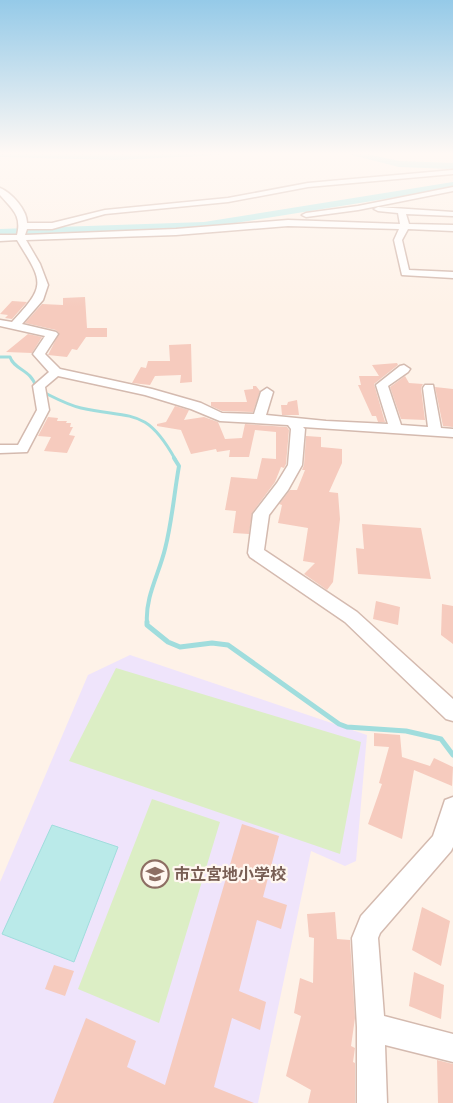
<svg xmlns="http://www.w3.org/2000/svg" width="453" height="1103" font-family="Helvetica,'Noto Sans JP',sans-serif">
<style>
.education{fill:#efe4fb}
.green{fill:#dceec5}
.water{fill:#baeae9;stroke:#a0dddd}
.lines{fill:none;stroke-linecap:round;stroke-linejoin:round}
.stream-far2{stroke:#a0dddd;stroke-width:3}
.stream-far1{stroke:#a0dddd;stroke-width:4}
.stream{stroke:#a0dddd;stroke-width:5}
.river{fill:#baeae9;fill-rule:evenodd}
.building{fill:#f6cbbe}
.minor-casing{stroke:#d4baaf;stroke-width:3}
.minor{fill:#fff;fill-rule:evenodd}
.labels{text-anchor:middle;stroke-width:4.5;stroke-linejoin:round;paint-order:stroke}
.near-education-label{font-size:16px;font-weight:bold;fill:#785e54;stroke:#fff7f0;text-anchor:start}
</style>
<rect width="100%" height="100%" fill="#fef2e8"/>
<path class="education" d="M130,655L367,735L356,861L345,866L311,851L258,1103H0V882L88,675Z"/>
<path class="green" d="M116,668L361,742L340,854L69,761Z
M152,799L220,822L159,1023L78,989Z"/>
<path class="water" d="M52,825L118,847L74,962L2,934Z"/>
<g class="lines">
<path class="stream-far2" d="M0,357H10C14,370 31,369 36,387
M43,390L45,393C57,399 68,405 81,408C132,419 146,407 175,459"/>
<path class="stream-far1" d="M147,623C145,597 159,574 165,549C172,522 174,494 179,466L174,458"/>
<path class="stream" d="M147,622V625L168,642L180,647L212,643L228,645L339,724L347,727L406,731L441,739L453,755"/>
<path class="river" d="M0,152L116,154L224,152L220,155L116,160L0,157Z
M340,152H358L399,161L453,163V169L399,167Z
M453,182V188L204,228L0,237V229L204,222Z"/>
</g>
<path class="building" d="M85,297L87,328H107V337H86L77,350L72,349L67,357L48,355L59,333L56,330L25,323L42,304L63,305V298Z
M12,301L27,302L12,319L5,318L8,315L0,314Z
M28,334L42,337L32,353L6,352Z
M191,344L192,382L180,383L181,375L155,376L150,385L132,383L141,367L146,368L148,361H170L169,345Z
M397,363L398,365L374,384L385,422H378L376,416H372L358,385H361L359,376H379L372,365Z
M405,376L409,383L423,384L421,388L425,420L401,419L390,387Z
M253,386H256L260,391L253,412L222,411L211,406V402H247L244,390L253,389Z
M435,387L453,389V427L443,426Z
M297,400L299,415H282L281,405H287L288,402Z
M175,406L189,410L184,420L204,417L218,422L225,439L242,438L245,424L287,427L289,430L286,464L284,468L281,467L275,482L252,513L249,534L233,533L236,511L225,510L231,477L257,479L262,458L276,459V432L255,430L249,457H229L230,450L217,452L216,449L191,454L181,430L157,426V424L166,422Z
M48,417L58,418L57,421H67L66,423H71L70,427H73L69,435L75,436L67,453L44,451L51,437L38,436Z
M306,436L321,437V447L342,449V463L329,492L338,493L340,519L333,582L327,590L304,574L315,563L303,561L308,528L278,523L282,505L279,504L290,490H297L305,470H302L304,465Z
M362,524L421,528L431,579L358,574L356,548L364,549Z
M376,601L400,607L398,625L373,619Z
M442,604L453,606V644L441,635Z
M374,733L400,735L402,757L430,766L434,758L453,767L452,786L414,770L402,839L368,824L382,784L379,783L389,747L374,746Z
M242,824L279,836L263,897L287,905L281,929L257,920L239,991L266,1002L260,1030L232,1018L214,1087L254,1103H53L86,1018L136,1041L127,1067L165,1085Z
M422,907L450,921L441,966L412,950Z
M335,912L337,939L350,940L355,1018L351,1046L355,1048L353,1062L355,1063V1103H308L311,1090L286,1076L301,1016L294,1013L300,978L313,983L314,938L309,937L307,914Z
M54,965L74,971L65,996L45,989Z
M414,972L444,985L441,1019L409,1006Z
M437,1060L453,1064V1103H438Z"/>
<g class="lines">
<g class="minor-casing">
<path id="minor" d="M453,170V174L308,187L228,202L105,214L52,229H27L25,235L176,229L288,220L400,224L398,213L378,211L374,209L378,207L453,212V216L406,214L409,224L453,225V231L408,229L402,240L409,270L453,272V278L402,275L394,240L399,229L288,226L176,235L26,240L40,264L48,285L43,300L22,324L56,332L58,334L45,354L60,369L152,389L201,403L222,413L254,414L261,392L267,388L273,392L266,415L326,421L388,424L376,385L400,366L404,365L410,369L408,372L388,386L401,425L428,427L423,388L425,385H433L441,428L453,429V437L303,427L305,429L302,465L288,490L269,515L264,550L357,612L453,699V721L446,719L345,622L250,557L248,553L253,514L277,483L288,465L291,429L288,425L220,421L191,409L145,395L58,376L45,387L49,410L27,452L0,453V445H18L37,410L33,386L49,372L33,354L45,336L0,326V320L12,322C47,285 43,282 17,240L0,241V235H17C22,215 12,209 0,195V188C12,193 27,210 27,223H52L105,210L228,198L308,183Z
M453,187V191L358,210L306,217L302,215L306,213L358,206Z
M453,797V847L451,851L380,933L378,938L384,1016L453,1034V1062L385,1045L387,1103H357V1027L352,938L361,916L433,836L445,800Z"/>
</g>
<use href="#minor" class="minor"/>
</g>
<linearGradient id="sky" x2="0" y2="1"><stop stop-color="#95cae8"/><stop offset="0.5" stop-color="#fff9f5"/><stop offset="1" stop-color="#fff9f5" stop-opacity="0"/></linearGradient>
<rect width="453" height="307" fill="url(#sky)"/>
<defs>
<g id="school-ring" transform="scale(1.4375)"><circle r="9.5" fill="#fff7f0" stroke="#8d6e63" stroke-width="1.5"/><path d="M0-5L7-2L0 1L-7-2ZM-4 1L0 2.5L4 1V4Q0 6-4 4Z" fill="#8d6e63"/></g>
</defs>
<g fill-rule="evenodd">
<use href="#school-ring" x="155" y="874"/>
</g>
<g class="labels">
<g class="near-education-label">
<text x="174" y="880">市立宮地小学校</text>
</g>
</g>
</svg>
